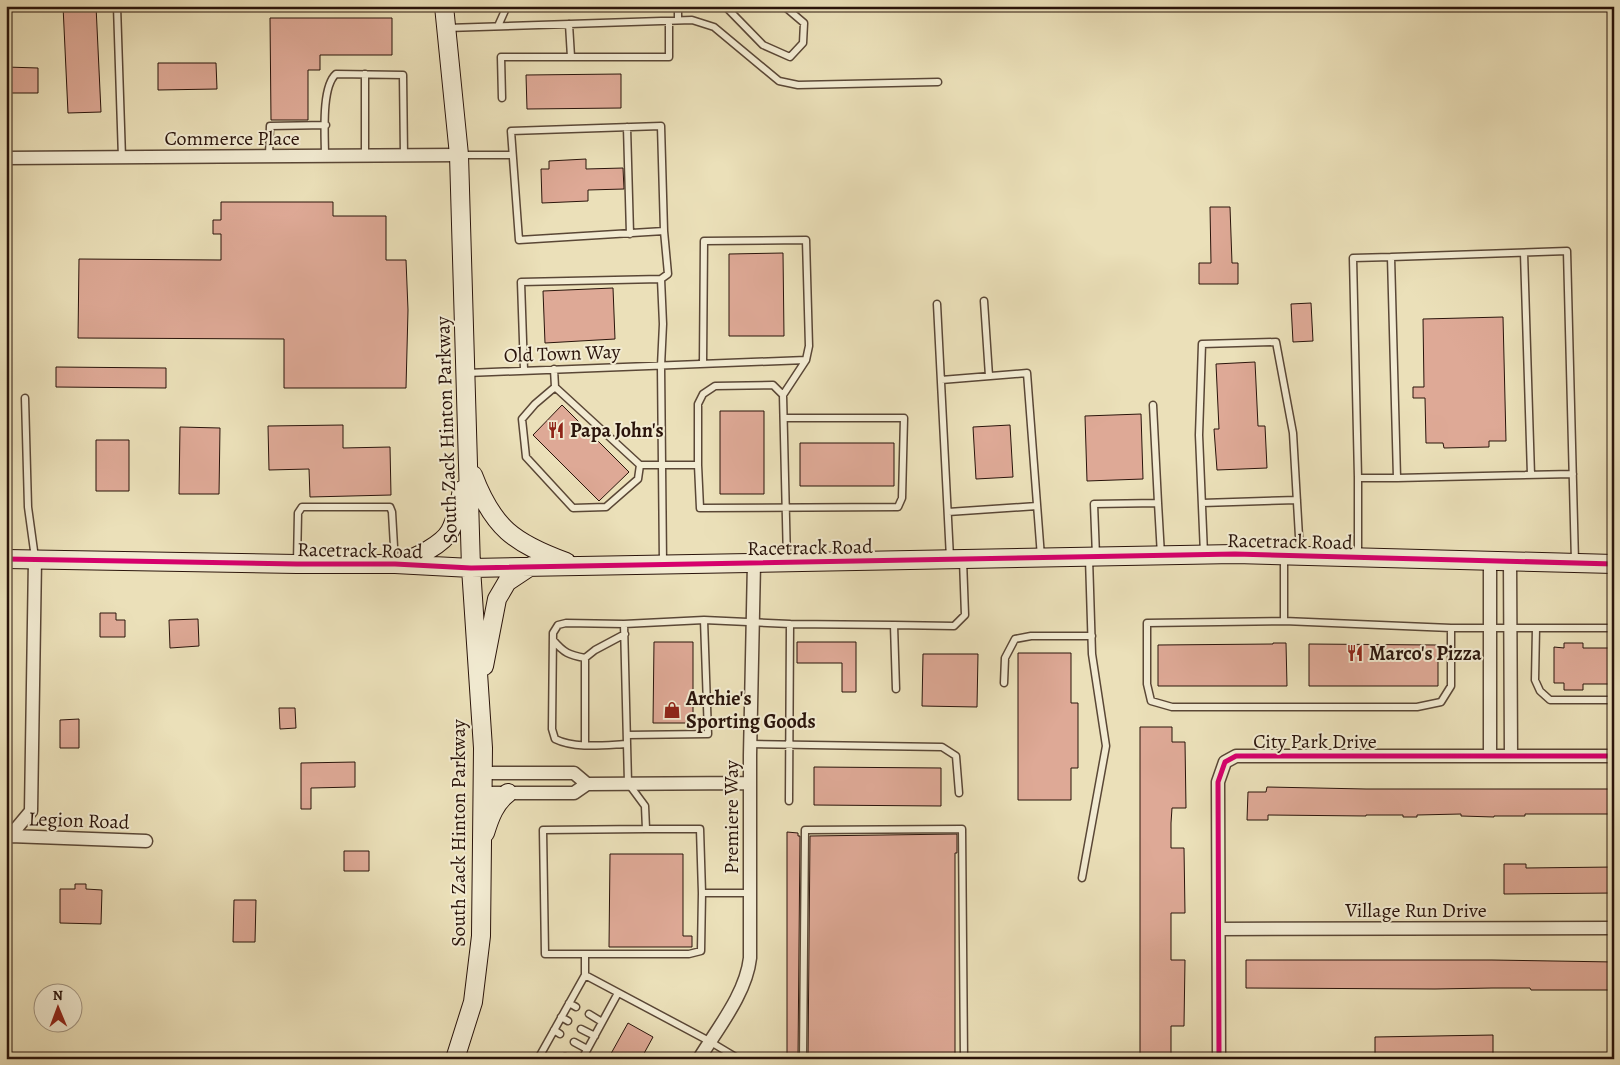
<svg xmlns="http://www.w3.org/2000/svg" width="1620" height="1065" font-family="Alegreya,serif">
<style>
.building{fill:#dea996;stroke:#2a140b}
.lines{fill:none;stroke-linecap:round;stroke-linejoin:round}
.lane-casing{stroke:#5a4736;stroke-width:9}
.street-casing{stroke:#5a4736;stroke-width:15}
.secondary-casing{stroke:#2a140b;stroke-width:20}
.lane{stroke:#f2ebd2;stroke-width:6}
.street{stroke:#f2ebd2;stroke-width:12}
.secondary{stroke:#f2ebd2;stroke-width:18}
.cycleway-casing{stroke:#f2ebd2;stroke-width:8}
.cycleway{stroke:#d6006c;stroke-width:5}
.labels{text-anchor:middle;stroke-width:4;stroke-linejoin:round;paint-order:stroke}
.street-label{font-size:20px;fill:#2a140b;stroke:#f2ebd2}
.poi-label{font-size:20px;font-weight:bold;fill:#2a140b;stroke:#f2ebd2;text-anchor:start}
</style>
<rect width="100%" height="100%" fill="#ebe0b9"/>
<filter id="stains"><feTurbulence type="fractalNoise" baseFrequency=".004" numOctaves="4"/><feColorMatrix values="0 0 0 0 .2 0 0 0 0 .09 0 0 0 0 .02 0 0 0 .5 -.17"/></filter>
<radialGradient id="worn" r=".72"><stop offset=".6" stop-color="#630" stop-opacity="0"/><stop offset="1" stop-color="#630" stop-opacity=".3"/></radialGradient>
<path class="building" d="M63,6H96L101,112L68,113Z
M270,18H392V55H320V70H308V120H271Z
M158,63H216L217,89L158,90Z
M6,67L38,68V93H6Z
M621,74V108L527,109L526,75Z
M586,159V169L623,168L624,189L588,190V201L542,203L541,169H549V161Z
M221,202H333V216H386V260H406L408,310L406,388H284V339L78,338L79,259L221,260V234H213V220H221Z
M1210,207H1230L1232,263H1238V284H1199V263H1211Z
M783,253L784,336H729V254Z
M613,288L615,339L545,343L543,291Z
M1311,303L1313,341L1293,342L1291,304Z
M1503,317L1506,441H1489V447L1444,448L1443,443H1426L1425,398H1413V387H1424L1423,319Z
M1255,362L1258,426H1265L1267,468L1217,470L1214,429H1219L1216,364Z
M56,367L166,368V388L56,387Z
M562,405L629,472L599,501L533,435Z
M720,411H764V494H720Z
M1141,414L1143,479L1087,481L1085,416Z
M343,425V448L390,447L391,495L310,497L309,469L269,470L268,426Z
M1010,425L1013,477L976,479L973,427Z
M180,427L220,428L219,494H179Z
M96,440H129V491H96Z
M800,443H894V486H800Z
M100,613H116V620H125V637H100Z
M198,619L199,646L170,648L169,620Z
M654,642H693V723H653Z
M797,642H856V692H842V663H797Z
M1273,643H1286L1287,686H1158V645L1273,644Z
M1564,643H1583V648H1614V684H1583V690H1564V683H1554V647L1564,648Z
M1309,644L1438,645V686H1309Z
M1018,653H1071V703H1078V768H1071V800H1018Z
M923,654H978L977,707L922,706Z
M279,708H295L296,728L280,729Z
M79,719V748H60V720Z
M1140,727H1172V742H1185L1186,808H1172L1171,823V848H1184L1185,913H1171V960H1185L1184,1026H1171V1059H1140Z
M355,762V787L311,788V809H301V763Z
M814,767L941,768V806L814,805Z
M1267,787L1366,789H1614V814H1525V816H1494V817L1461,816V814L1417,815V817H1403V815H1366V816L1268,815V820H1247L1248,792H1266Z
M787,832L798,833V836H800L798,1059H787Z
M957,834V853H955V1059H808L810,836Z
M344,851H369V871H344Z
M610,854H683V936H692V947H609Z
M1504,864H1526V868L1614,867V893L1504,894Z
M75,884H86V889L102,890L101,924L60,923V889H75Z
M234,900H256L255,942H233Z
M1246,960H1492L1614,962V990H1531L1530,988H1492L1435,989L1246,988Z
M628,1023L653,1037L641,1059H608Z
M1493,1035V1059H1375V1037Z"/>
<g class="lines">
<g class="lane-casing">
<path id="lane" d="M117,6L122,158
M678,6V20
M725,6L763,45L790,57L803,43L804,23L784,6
M498,26L507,6
M447,28L692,20L714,27L779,81L798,85L938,82
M571,57H669V21
M502,98L501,57H571L569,24
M661,126L664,231L519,240L511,131Z
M627,127L630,234
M460,155H512
M269,156L270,126L326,125
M325,156C325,136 321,87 336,74L403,75L404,156
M365,156V74
M1524,253L1531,475
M661,279L668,274L664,231
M984,301L989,376
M937,304L950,558
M554,369L555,387L535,404L522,419L526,457L573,508L606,507L638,479L640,465H698V404L703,394L715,386L773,385L783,395L787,561
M524,370L521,282L661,279L663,324L661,366L663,563
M467,373L806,360L809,346L806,240L704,241L703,364
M941,380L1027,373L1041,557
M555,387L640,465
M783,395L806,360
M25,398L28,507L35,558
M1153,405L1158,503
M698,465L700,508L898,507L902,498L904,418H785
M1358,478L1353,258L1391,257
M1397,478L1573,474
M1202,503L1297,500
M948,512L1037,506
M1204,554L1199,435L1202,344L1276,342L1293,433L1300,554
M1358,555V478H1397L1391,257L1567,251L1575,562
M1096,556L1094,504L1158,503L1161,555
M297,563L298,513L302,507H390L392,512L395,564
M1284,621L1451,628V686L1441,702L1417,707H1172L1151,701L1147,684V623L1284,621V557
M624,624L566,623L558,625L553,633L552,729L555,739C575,749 605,745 627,744
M1451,628H1614
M1536,628L1535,680L1540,691L1550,700H1614
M553,640C564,653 569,655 585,658
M1004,683L1005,658L1015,639L1031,636H1092
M896,689L894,625L954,626L965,615L963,560
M627,735L708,734L704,620
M750,744L942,747L956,756L959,793
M585,745V658L595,650L625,634
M789,801L790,624L894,625
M646,829H700L702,893
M1082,878L1106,746L1092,654L1089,558
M750,893H702L701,951L689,954H545L543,830L646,829L645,806L628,783L624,624L704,620L790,624
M585,975L709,1041L739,1059
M569,1003L576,1007
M589,1014L602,1022
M561,1017L568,1021
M581,1029L595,1036
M554,1030L560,1034
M574,1042L587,1049
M565,1057L567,1059
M538,1059L585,975V954
M582,1059L618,993
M803,1059L805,830L962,829L964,1059"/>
</g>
<g class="street-casing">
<path id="street" d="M6,158L459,155
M1490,561V756
M1510,561L1511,756
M481,773H574L587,784
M481,793H574L587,784L750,783
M10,836L31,811L35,559
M6,838L10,836L146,841
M1219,929L1614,928
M699,1059C717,1029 746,994 750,958V755L754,563
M1219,1059L1218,782L1225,762L1236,756H1614"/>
</g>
<g class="secondary-casing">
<path id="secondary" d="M444,6L459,155L471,568L483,748L481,936L473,1002L455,1059
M473,475C493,528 514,543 566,562
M6,559L297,564H395L471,568L1235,554L1614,564
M401,562C416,558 443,544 450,531C457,518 459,504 462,490
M484,666L497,599L507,582L531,566
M485,833C490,817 495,803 508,793"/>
</g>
<use href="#lane" class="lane"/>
<use href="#street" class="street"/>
<use href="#secondary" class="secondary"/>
<g class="cycleway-casing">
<path id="cycleway" d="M6,559L297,564H395L471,568L1235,554L1614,564
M1219,1059L1218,782L1225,762L1236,756H1614"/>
</g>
<use href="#cycleway" class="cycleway"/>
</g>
<defs>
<g id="restaurant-bare" transform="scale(1.35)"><path d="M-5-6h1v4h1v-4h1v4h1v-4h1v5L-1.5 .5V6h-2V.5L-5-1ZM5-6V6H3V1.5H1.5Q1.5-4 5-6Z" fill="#8f2418" stroke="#f2ebd2" stroke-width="2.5" paint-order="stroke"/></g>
<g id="shop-bare" transform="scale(1.35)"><path d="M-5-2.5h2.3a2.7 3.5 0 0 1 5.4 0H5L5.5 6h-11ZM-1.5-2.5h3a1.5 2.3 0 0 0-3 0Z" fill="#8f2418" stroke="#f2ebd2" stroke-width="2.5" paint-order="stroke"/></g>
</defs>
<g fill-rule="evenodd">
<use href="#restaurant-bare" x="556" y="430"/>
<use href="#restaurant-bare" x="1355" y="653"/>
<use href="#shop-bare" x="672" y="710"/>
</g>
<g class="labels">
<g class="street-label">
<text x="232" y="145">Commerce Place</text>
<text transform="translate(562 353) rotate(-2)" y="7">Old Town Way</text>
<text transform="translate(446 430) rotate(-92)" y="7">South Zack Hinton Parkway</text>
<text transform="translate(1290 541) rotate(1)" y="7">Racetrack Road</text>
<text transform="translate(810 547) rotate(-1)" y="7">Racetrack Road</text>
<text transform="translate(360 550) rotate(1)" y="7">Racetrack Road</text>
<text x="1315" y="748">City Park Drive</text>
<text transform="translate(731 817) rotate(-90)" y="7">Premiere Way</text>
<text transform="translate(79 820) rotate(2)" y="7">Legion Road</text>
<text transform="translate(458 833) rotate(-90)" y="7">South Zack Hinton Parkway</text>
<text x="1416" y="917">Village Run Drive</text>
</g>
<g class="poi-label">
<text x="570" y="437">Papa John's</text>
<text x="1369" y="660">Marco's Pizza</text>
<text x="686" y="705">Archie's<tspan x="686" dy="23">Sporting Goods</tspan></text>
</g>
</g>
<rect width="1620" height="1065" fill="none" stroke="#ebe0b9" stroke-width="25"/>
<rect x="8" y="8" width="1605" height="1050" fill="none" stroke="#2a140b" stroke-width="2.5"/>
<rect x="12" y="12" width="1595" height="1040" fill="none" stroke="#2a140b"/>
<g transform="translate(58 1008) rotate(359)"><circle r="24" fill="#f2ebd2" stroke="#a29582"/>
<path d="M0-4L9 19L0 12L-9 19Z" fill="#8f2418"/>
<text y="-8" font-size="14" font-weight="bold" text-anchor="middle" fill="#2a140b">N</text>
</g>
<rect width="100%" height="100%" filter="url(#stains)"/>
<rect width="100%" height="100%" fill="url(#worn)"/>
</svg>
